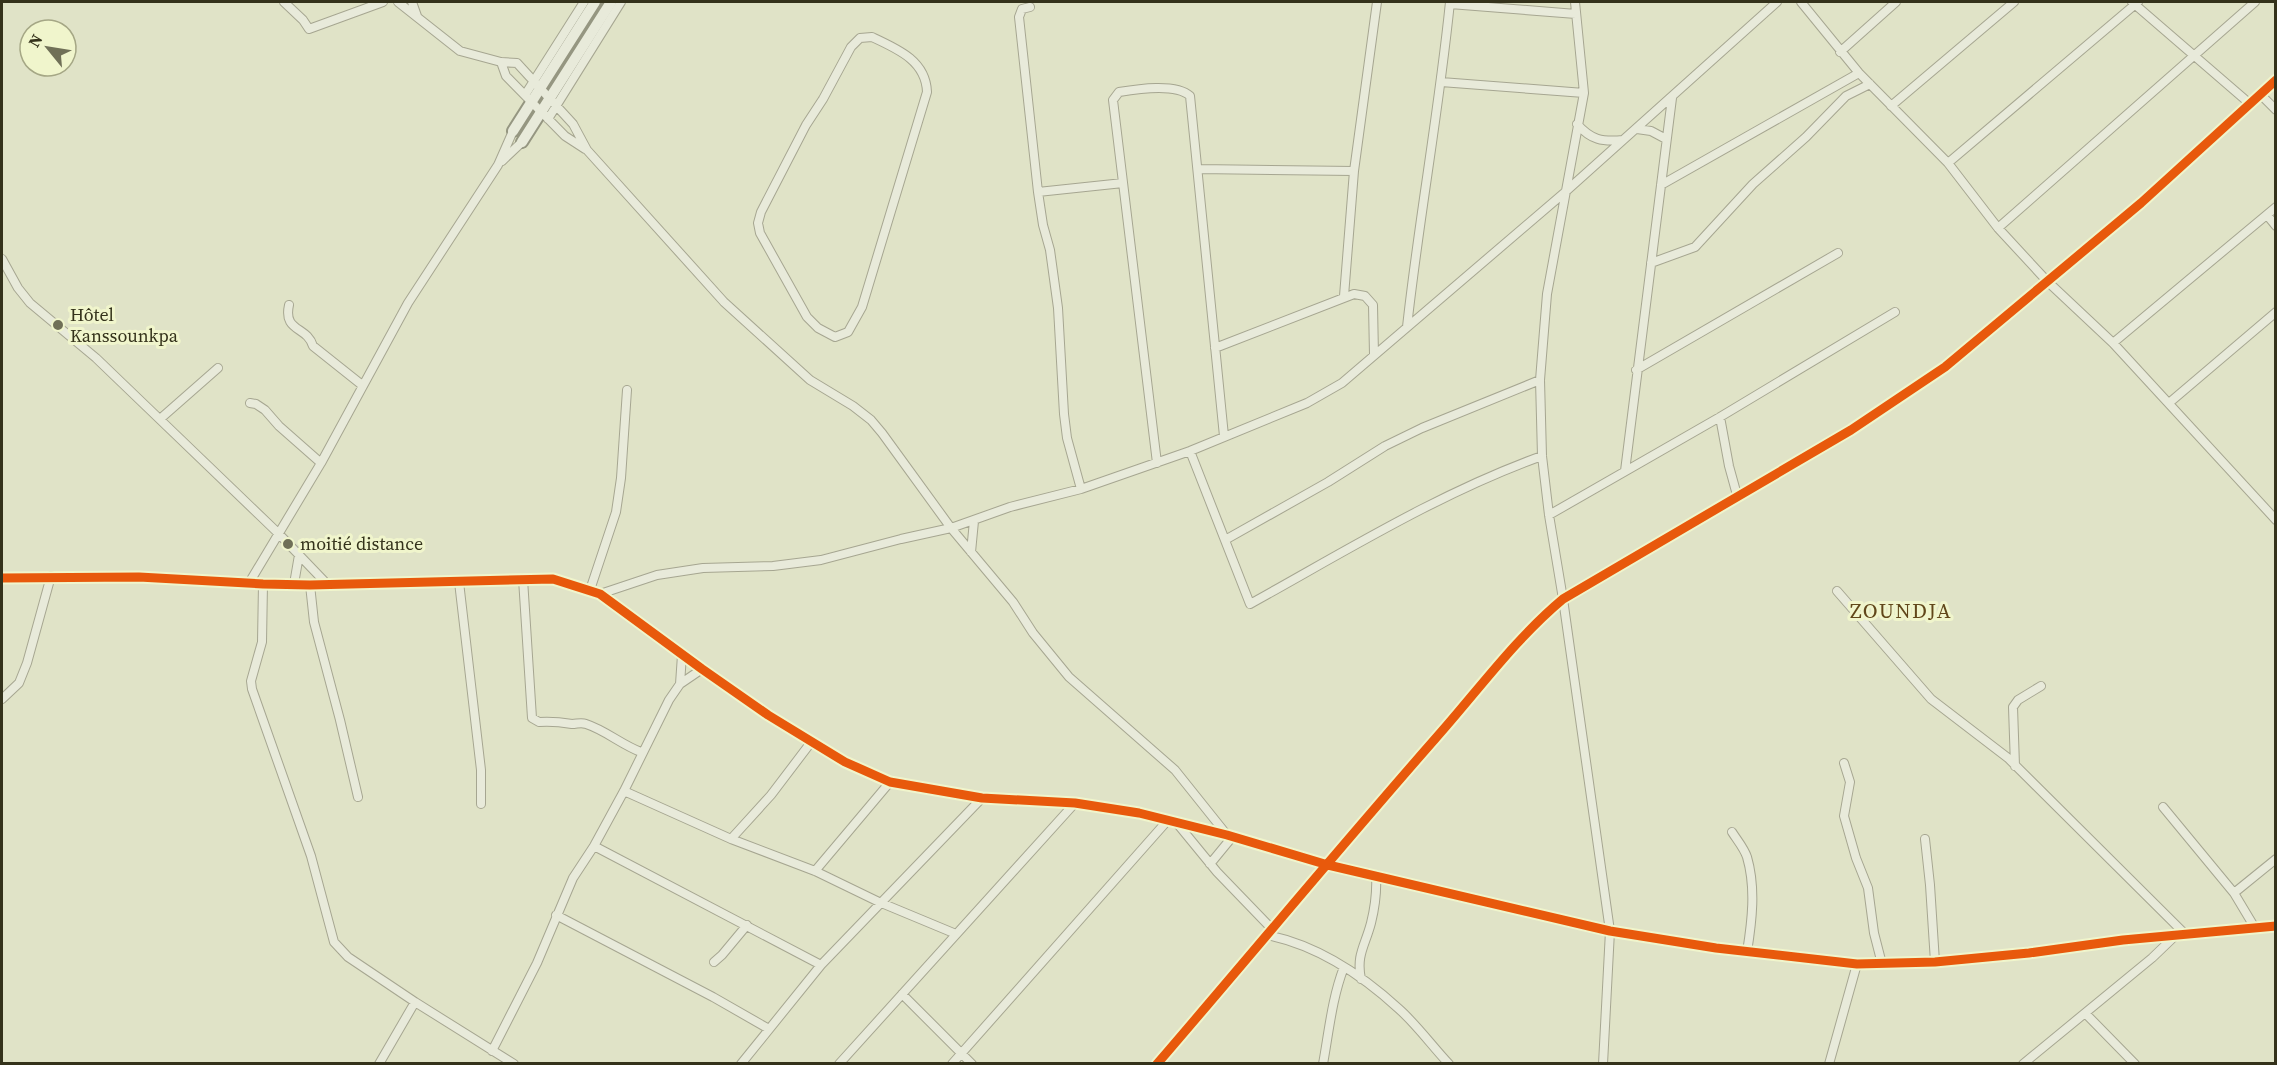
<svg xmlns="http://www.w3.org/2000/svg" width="2277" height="1065" font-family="'Source Serif 4',serif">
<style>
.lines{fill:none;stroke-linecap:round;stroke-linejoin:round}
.street-casing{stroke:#a6a691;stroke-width:10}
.secondary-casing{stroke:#959681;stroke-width:14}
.street{stroke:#e8eada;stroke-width:8}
.secondary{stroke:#e8eada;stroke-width:10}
.cycleway-casing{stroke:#f0f5cc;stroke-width:13}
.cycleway{stroke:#e8590c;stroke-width:9}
.poi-dot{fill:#707057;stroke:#f0f5cc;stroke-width:2}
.labels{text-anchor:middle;stroke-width:6;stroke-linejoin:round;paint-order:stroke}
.poi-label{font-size:18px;fill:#34321b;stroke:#f0f5cc;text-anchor:start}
.quarter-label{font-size:21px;letter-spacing:1.5px;fill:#61471a;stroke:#f0f5cc}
</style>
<rect width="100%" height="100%" fill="#e0e3c7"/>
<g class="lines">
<g class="street-casing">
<path id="street" d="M284,2L303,20L309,29L383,2
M398,2L460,51L501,62L517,63L573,124L587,150L724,302L810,380L853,406L871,420L882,433L951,528L1013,602L1033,633L1069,677L1175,770L1227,835
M412,2L417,16
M1575,2L1584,93L1547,294L1540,380L1542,456L1549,515L1563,599L1610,931L1603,1064
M1801,2L1859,73L1948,163L1998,228L2047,281L2113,343L2276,520
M2132,2L2249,103
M1450,4L1576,14
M1030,7L1022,9L1019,17L1038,192L1043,225L1050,250L1058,308L1064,414L1067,438L1081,489
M872,37C898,49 926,61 927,92L862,307L848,332L835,337L818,328L807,317L760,233L758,223L761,212L806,125L823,99L851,47L860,38Z
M1840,52L1896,2
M501,62L506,76L565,136L585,149
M1441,82L1584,93
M2260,94L2276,110
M525,95L584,2
M1891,106L2014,2
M548,119L621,2
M1577,124C1591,140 1602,142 1623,140
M1637,129L1651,131L1666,139
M502,161L522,142
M1948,163L2138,2
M1198,169L1354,171
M1661,185L1859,73
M1038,192L1123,183
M2267,215L2276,226
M1998,228L2255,2
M2,259L18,288L30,303L96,358L278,533L326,583
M1651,263L1695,247L1753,184L1806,137L1846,96L1870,84
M1344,296L1354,171L1377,2
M289,305C283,332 307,326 313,346L362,385
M1407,327C1419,218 1439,111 1450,2
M2113,343L2276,207
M1215,348L1354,294L1365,296L1373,305L1374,355
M1636,370L1838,253
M250,403L256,404L265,410L279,426L321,463
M2169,403L2276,312
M1720,417L1729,466L1737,495
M160,419L218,368
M1190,451L1250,604C1344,552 1441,492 1542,456
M1157,463L1113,100L1119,92C1137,89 1176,83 1190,96L1224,436
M1625,471L1672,98
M1549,515L1720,417L1895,312
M1225,540L1328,482L1385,446L1422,428L1540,380
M971,552L974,521
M2,578L139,577L263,584L310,585L553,579L600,594L702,669L768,715L845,762L890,782L982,798L1075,803L1139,813L1227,835L1328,865L1610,931L1716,948L1857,964L1935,962L2029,953L2123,940L2276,926
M523,579L532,718L539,722C552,721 560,722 572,724C577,724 581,722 586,724C605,730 622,745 641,752
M459,582L481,770V804
M249,583L321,463L408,303L498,165L513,131
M263,584L262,642L251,681L252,689L311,856L334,942L348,957L415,1002
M294,584L299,555
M310,585L314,622L340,720L358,797
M590,590L616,512L621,478L627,390
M1837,591L1931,699L2008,758L2184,933
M600,594L657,575L703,568L773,566L821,560L901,539L951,528L1010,507L1081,489L1190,451L1307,403L1342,383L1564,193L1777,2
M680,684L702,669
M2,699L19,683L27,663L51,576
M1844,763L1850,782L1844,816L1856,858L1868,888L1874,933L1882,964
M2015,766L2013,707L2018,700L2041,686
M624,791L731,839L815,871L879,902L956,934
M2163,807L2234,893L2255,928
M1176,822L1217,872L1272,929
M1732,832C1737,840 1744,848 1747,857C1756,888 1752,921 1747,952
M731,839L771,795L812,741
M1925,839L1930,885L1935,962
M594,846L821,965
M1210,864L1233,836
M815,871L890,782
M2234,893L2276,859
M556,915L713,997L769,1029
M1267,935C1316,945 1362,975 1399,1009C1417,1025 1432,1046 1449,1064
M714,962L722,955L747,925
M1361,979C1356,955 1365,946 1371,923C1375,907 1377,892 1376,875
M902,994L972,1064
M2085,1013L2135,1064
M492,1051L537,963L573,878L594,846L624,791L669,700L680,684L682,655
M379,1064L415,1002L514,1064
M741,1064L821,965L982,798
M839,1064L1075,803
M952,1064L1168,820
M1157,1064C1250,956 1341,846 1435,739C1477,692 1514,640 1563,599L1851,430L1945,367L2141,203L2276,80
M1323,1064C1329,1031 1332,998 1344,967
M1829,1064L1857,964
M2023,1064L2152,958L2177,934"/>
</g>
<g class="secondary-casing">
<path id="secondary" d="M513,131L595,2
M522,142L611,2"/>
</g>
<use href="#street" class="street"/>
<use href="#secondary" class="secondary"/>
<g class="cycleway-casing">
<path id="cycleway" d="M2,578L139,577L263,584L310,585L553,579L600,594L702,669L768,715L845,762L890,782L982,798L1075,803L1139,813L1227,835L1328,865L1610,931L1716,948L1857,964L1935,962L2029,953L2123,940L2276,926
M1157,1064C1250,956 1341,846 1435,739C1477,692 1514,640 1563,599L1851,430L1945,367L2141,203L2276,80"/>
</g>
<use href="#cycleway" class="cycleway"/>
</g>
<g class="poi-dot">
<circle cx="58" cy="325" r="6"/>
<circle cx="288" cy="544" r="6"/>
</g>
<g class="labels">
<g class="poi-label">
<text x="70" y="321">Hôtel<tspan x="70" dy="21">Kanssounkpa</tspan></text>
<text x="300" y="550">moitié distance</text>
</g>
<g class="quarter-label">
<text x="1901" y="618">ZOUNDJA</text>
</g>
</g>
<rect width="2277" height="1065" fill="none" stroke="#34321b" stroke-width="6"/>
<g transform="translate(48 48) rotate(300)"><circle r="28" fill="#f0f5cc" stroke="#a5a785" stroke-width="1.5"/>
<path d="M0-4.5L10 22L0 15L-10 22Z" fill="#707057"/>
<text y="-9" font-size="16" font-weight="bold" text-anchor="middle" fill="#34321b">N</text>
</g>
</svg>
